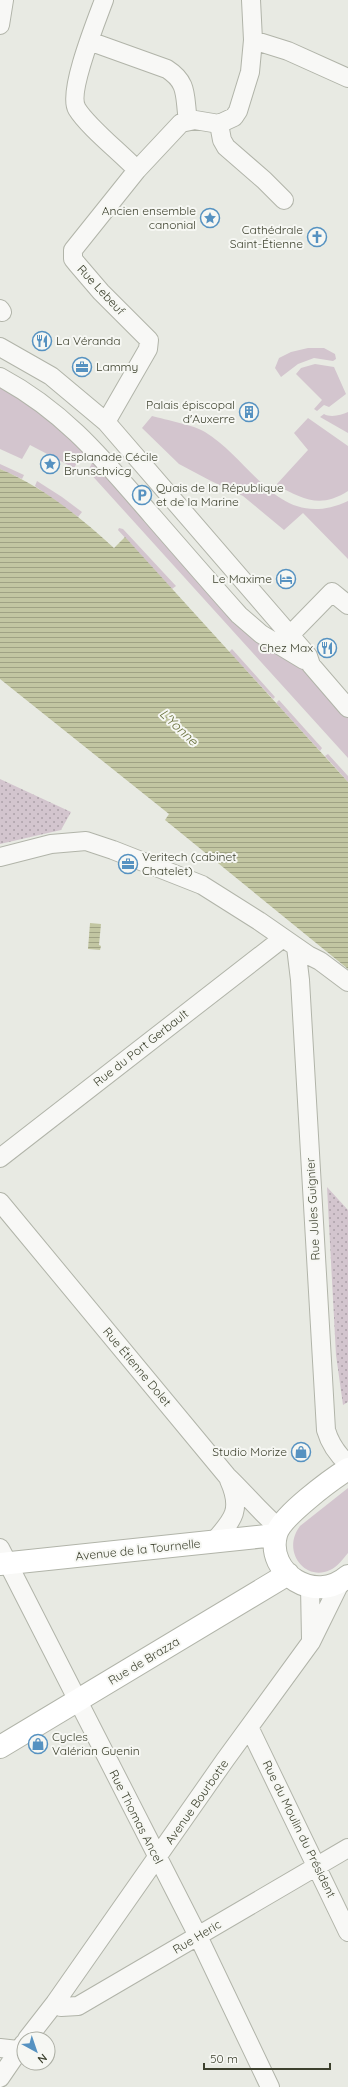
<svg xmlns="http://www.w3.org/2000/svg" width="348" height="2087" font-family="Quicksand,sans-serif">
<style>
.grass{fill:#d3c5ce}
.park{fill:url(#park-dots)}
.water{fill:url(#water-rules)}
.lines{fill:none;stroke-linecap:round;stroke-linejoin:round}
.street-casing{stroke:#b1b4a9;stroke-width:20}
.secondary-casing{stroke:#b1b4a9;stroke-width:24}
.street{stroke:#f8f8f6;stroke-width:18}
.secondary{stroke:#fff;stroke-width:22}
.labels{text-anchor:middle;stroke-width:4;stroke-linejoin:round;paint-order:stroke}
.poi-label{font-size:12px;fill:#3c402d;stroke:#f6f7f3;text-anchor:end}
.street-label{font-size:12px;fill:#3c402d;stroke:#f6f7f3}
.water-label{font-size:13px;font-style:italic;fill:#68703b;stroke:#f6f7f3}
</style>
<defs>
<pattern id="park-dots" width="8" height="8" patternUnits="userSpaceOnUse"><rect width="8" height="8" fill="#d3c5ce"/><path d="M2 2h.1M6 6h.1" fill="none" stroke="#aca1a8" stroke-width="1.8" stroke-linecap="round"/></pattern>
<pattern id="water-rules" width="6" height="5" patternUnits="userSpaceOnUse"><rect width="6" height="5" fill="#c2c6a2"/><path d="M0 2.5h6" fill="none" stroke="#9fa284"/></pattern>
</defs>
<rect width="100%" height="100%" fill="#e8eae3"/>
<path class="grass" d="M308,348H324L335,354L336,359L333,361L314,358L298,364L281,377L275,368L279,358L291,352Z
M315,364L334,367L346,394L329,407L324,405L317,411L314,409L322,400L296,374L301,368Z
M0,382L85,449L74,468L30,445L22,459L0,449Z
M348,412V433L320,417L324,414C331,418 341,415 348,412Z
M152,416C166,420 194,425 205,432C254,462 279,533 348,501V559L303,513L284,530L243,496L211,481L179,464L142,428Z
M308,418L348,446V491C320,509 303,499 276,485L308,450L294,433Z
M94,459L158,531L302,664L348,717V758L88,471Z
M0,464L24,475L22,479L0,469Z
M37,481L62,497L82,512L78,517L35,486Z
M119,528L123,529L176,586L172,589L118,530Z
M232,649L275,697L273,699L229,652Z
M279,700L322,748L320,751L276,703Z
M328,754L348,776V782L325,756Z
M348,1488V1553C343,1559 337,1567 330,1570C305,1582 281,1551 300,1526Z"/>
<path class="park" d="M0,779L71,812L61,830L0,844Z
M327,1187L348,1210V1402L343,1405L336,1355Z"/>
<path class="water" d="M0,469C43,487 79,516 114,548L125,537L348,782V969L165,820L169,814L0,679Z
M90,923L101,924L99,945L101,946L100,950L88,949Z"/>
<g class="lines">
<g class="street-casing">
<path id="street" d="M104,0C97,19 67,93 77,109C88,127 121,153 137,170
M0,25L4,0
M253,40L288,51L348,78
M89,41L167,69C189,83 184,97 188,120
M219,124L222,140L226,147L264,180L284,200
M0,309L2,312
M0,347L51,376L106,422L308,656L311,665L348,708
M0,377C60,409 98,453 141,503C174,541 206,578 239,615L261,634L304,660
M106,422L148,349L149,340L101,292L77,264L73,259V250L137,170L181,123L195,120L219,124L234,117L238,111L250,72L253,40L251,0
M290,635L332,592L348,605
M0,857L51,844L86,841L113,850L202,885L259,921L308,955L320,961L348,982
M296,947L300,980L326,1430C330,1444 337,1454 348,1464
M0,1158L283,938
M0,1202L227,1476C245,1493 260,1512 279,1528
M214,1541C234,1519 242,1509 229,1480
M0,1548L198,1936L270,2087
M310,1587L311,1639
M249,1727L348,1932
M55,2003L61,2007L78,2006L348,1848
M27,2039L55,2003L225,1760L311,1642L340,1583
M0,2048L18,2050
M0,2078L24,2043"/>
</g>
<g class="secondary-casing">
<path id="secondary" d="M348,1469C332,1479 280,1517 276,1535C266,1573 315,1605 348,1576
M0,1564L276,1535
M0,1747L288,1574"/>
</g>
<use href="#street" class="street"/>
<use href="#secondary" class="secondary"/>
</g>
<defs>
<g id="sight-ring" transform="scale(1)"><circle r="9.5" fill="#f6f7f3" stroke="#5692c1" stroke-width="1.5"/><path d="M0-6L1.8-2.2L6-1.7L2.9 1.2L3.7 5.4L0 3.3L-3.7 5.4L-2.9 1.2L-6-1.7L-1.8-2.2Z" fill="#5692c1"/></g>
<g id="church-ring" transform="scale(1)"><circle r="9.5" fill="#f6f7f3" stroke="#5692c1" stroke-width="1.5"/><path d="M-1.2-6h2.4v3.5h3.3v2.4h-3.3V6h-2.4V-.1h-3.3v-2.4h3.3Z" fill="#5692c1"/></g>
<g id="restaurant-ring" transform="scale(1)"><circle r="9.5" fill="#f6f7f3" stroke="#5692c1" stroke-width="1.5"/><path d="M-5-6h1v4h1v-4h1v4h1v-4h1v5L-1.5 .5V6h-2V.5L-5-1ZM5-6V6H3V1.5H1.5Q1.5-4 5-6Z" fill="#5692c1"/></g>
<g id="office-ring" transform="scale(1)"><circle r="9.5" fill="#f6f7f3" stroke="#5692c1" stroke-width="1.5"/><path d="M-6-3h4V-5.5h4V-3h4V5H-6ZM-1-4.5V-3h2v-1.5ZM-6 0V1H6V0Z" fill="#5692c1"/></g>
<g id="building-ring" transform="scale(1)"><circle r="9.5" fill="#f6f7f3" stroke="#5692c1" stroke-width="1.5"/><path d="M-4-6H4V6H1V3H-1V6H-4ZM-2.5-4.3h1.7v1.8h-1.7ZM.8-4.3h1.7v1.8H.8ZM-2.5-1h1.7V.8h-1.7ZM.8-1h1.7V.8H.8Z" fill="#5692c1"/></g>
<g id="parking-ring" transform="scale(1)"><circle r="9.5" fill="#f6f7f3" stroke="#5692c1" stroke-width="1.5"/><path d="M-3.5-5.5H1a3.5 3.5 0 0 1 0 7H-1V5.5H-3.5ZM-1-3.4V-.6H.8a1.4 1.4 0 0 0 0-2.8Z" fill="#5692c1"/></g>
<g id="hotel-ring" transform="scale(1)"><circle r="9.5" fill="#f6f7f3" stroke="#5692c1" stroke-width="1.5"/><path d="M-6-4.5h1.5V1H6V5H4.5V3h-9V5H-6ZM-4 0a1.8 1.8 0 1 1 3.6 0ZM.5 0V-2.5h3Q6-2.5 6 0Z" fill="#5692c1"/></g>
<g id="shop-ring" transform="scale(1)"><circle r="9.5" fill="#f6f7f3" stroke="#5692c1" stroke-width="1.5"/><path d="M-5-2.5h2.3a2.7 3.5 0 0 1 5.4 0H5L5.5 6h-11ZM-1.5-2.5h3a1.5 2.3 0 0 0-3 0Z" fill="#5692c1"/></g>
</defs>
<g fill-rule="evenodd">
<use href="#sight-ring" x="210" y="218"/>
<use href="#church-ring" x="317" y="237"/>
<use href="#restaurant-ring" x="42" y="341"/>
<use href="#office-ring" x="82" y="367"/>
<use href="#building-ring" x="249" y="412"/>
<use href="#sight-ring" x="50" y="464"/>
<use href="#parking-ring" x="142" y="495"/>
<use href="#hotel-ring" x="286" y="579"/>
<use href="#restaurant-ring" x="327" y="648"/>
<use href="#office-ring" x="128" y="864"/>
<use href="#shop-ring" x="301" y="1452"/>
<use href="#shop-ring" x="38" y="1744"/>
</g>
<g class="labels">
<g class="poi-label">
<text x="196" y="215">Ancien ensemble<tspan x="196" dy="14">canonial</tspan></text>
<text x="303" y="234">Cathédrale<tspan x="303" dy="14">Saint-Étienne</tspan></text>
<text x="56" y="345" text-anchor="start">La Véranda</text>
<text x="96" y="371" text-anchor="start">Lammy</text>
<text x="235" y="409">Palais épiscopal<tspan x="235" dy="14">d'Auxerre</tspan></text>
<text x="64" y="461" text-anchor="start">Esplanade Cécile<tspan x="64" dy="14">Brunschvicg</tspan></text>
<text x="156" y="492" text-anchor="start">Quais de la République<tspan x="156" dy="14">et de la Marine</tspan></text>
<text x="272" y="583">Le Maxime</text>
<text x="313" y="652">Chez Max</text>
<text x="142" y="861" text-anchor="start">Veritech (cabinet<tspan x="142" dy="14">Chatelet)</tspan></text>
<text x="287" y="1456">Studio Morize</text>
<text x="52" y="1741" text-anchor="start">Cycles<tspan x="52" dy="14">Valérian Guenin</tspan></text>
</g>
<g class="street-label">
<text transform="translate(101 290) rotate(47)" y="4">Rue Lebeuf</text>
<text transform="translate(141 1048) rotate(-38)" y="4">Rue du Port Gerbault</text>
<text transform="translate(313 1209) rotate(-93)" y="4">Rue Jules Guignier</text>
<text transform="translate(137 1367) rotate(50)" y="4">Rue Étienne Dolet</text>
<text transform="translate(138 1550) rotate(-6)" y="4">Avenue de la Tournelle</text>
<text transform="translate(144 1661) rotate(-31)" y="4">Rue de Brazza</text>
<text transform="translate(197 1802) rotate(-55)" y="4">Avenue Bourbotte</text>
<text transform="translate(136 1817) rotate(63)" y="4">Rue Thomas Ancel</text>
<text transform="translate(299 1829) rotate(64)" y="4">Rue du Moulin du Président</text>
<text transform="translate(197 1937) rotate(-31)" y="4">Rue Heric</text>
</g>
<g class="water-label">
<text transform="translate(179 727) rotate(43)" y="5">L'Yonne</text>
</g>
</g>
<g transform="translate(36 2051) rotate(140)"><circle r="19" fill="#f6f7f3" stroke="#acaea4"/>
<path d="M0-3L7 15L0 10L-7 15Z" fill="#5692c1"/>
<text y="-6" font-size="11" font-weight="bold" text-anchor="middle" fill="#3c402d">N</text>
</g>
<path d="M204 2063v6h126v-6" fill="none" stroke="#3c402d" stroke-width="2"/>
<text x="210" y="2063" font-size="12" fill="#3c402d" stroke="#f6f7f3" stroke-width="3" paint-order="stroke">50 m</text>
</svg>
